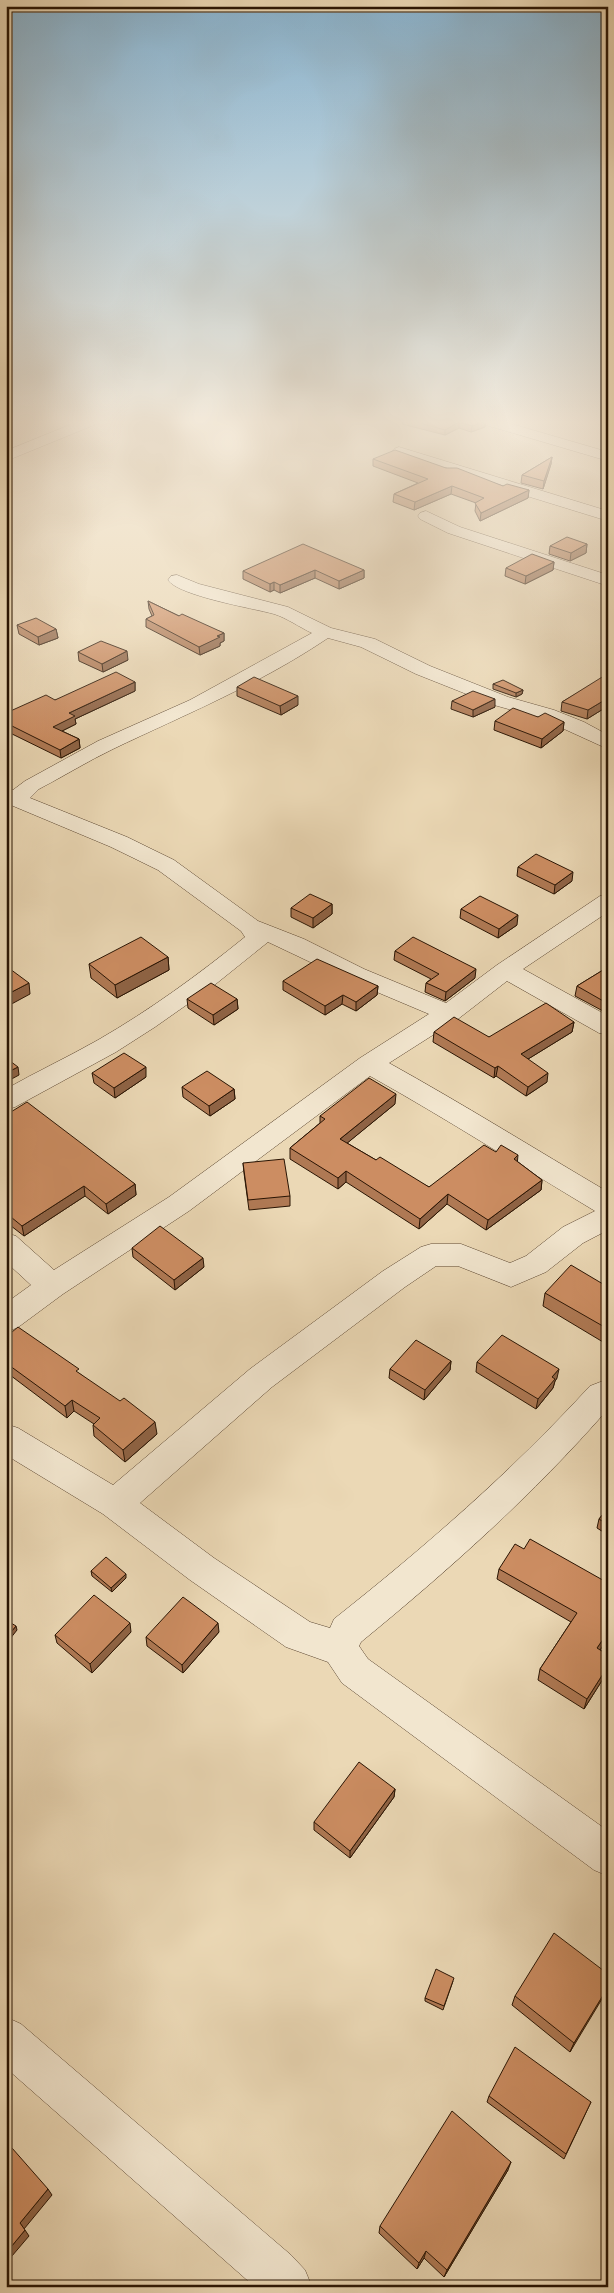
<svg xmlns="http://www.w3.org/2000/svg" width="614" height="2293" font-family="'IM FELL DW Pica',serif">
<style>
.lines{fill:none;stroke-linecap:round;stroke-linejoin:round}
.minor-casing{stroke:#5a4530;stroke-width:1}
.minor{fill:#f2e6cf;fill-rule:evenodd}
.wall{fill:#af7954;stroke:#291403}
.shaded-wall{fill:#8f6345;stroke:#291403}
.building{fill:#cc8d62;stroke:#291403}
</style>
<rect width="100%" height="100%" fill="#ebd8b5"/>
<filter id="stains"><feTurbulence type="fractalNoise" baseFrequency=".004" numOctaves="4"/><feColorMatrix values="0 0 0 0 .2 0 0 0 0 .09 0 0 0 0 .02 0 0 0 .5 -.17"/></filter>
<radialGradient id="worn" r=".72"><stop offset=".6" stop-color="#630" stop-opacity="0"/><stop offset="1" stop-color="#630" stop-opacity=".3"/></radialGradient>
<g class="lines">
<g class="minor-casing">
<path id="minor" d="M82,420H101L99,423L6,461V451Z
M477,420H498L608,452V461L479,423Z
M399,447L608,511V521L394,455L391,452L394,449Z
M426,511L460,527L608,575V586L448,533L420,519L418,516L420,513Z
M177,575L199,584L288,607L331,628L375,639L430,666L508,697L554,710L584,722L608,735V749L540,718L494,705L416,674L361,647L328,638C260,684 186,714 113,749C88,761 64,776 39,789L30,798L127,837L174,860L258,921L304,939L364,969L446,1003L497,965L600,896L608,894V912L523,969L608,1016V1035L599,1033L507,981L458,1019L389,1063C463,1104 535,1149 608,1192V1230L583,1243L546,1272L511,1287L458,1266H436L405,1287L272,1387L140,1503L214,1558L310,1622L330,1628L334,1619C425,1547 511,1472 590,1386L608,1379V1409C533,1495 449,1570 361,1642L359,1646L368,1659L608,1831V1876L594,1870L342,1683L328,1662L286,1647L190,1580L103,1514L6,1455V1424L18,1428L113,1485L250,1369L383,1271L421,1247L431,1244H461L510,1263L526,1256L563,1227L595,1211C520,1166 447,1119 370,1076L189,1211L63,1294L17,1328L6,1331V1303L31,1285L6,1262V1233L16,1236L54,1270L169,1197L360,1058L429,1014L346,979L268,942L212,987L155,1027L116,1052L15,1107L6,1110V1089C36,1072 68,1057 98,1040C150,1010 198,975 245,937L241,931L158,870L111,847L6,803V789L13,790L25,781L98,741L190,700L312,633C299,627 287,618 274,614C252,608 179,596 168,580L171,576Z
M6,2017L21,2024L291,2255L305,2270L312,2287H255L6,2068Z"/>
</g>
<use href="#minor" class="minor"/>
</g>
<path class="wall" d="M400,420H481L485,421V427L471,432L459,428L445,435L402,424L403,420Z
M552,457L551,464L543,489L521,483L522,475Z
M373,459L446,468L503,486L529,490L528,498L480,521L475,511L476,503L451,494L414,510L393,502L394,494L418,483L373,466Z
M587,544L586,553L570,561L549,554L550,546Z
M554,562L553,570L525,584L505,576L506,568Z
M364,570V578L339,589L315,578L280,593L274,590L270,592L243,579V571Z
M148,601L179,616L224,633V641L220,643V646L200,655L146,627V619L152,616L149,609Z
M17,625L56,629L58,638L39,645L19,634Z
M78,652L128,660L103,672L79,661Z
M608,675V706L587,719L561,711L562,702Z
M135,682V691L75,719L76,724L62,731L79,739L80,748L61,758L6,731V713L55,700Z
M493,684L523,690L522,694L516,697L493,689Z
M237,687L298,705L281,715L237,696Z
M452,701L495,707L473,717L451,709Z
M538,717L564,722L563,731L541,748L494,730L495,721Z
M518,867L572,881L554,894L517,876Z
M332,904V914L313,928L291,917V908Z
M461,909L517,925L498,938L460,918Z
M395,951L475,978L445,1001L425,992L426,983L431,979L394,960Z
M168,957L169,970L117,998L91,978L89,964Z
M608,967V1008L603,1011L575,996L577,986Z
M283,981L378,986L377,995L356,1011L342,1004L325,1015L283,990Z
M187,999H237L238,1009L214,1025L188,1008Z
M574,1022L572,1032L528,1059L547,1082L526,1096L496,1076L494,1078L433,1042L434,1032L489,1037Z
M92,1073L146,1077L115,1098L94,1083Z
M182,1087L234,1089L235,1099L210,1116L183,1097Z
M395,1104L347,1143L376,1160L429,1187L496,1152L518,1162L542,1180L541,1190L486,1230L447,1204L419,1229L346,1182L338,1189L290,1159V1148L320,1123V1116Z
M6,1115L135,1184L136,1195L108,1214L85,1196L24,1236L6,1222Z
M243,1163L290,1196V1206L249,1210L244,1173Z
M132,1248L204,1267L175,1290L133,1257Z
M608,1287V1345L543,1306L545,1293Z
M6,1337L80,1374L157,1434L125,1462L94,1436L93,1425L94,1424L74,1411L67,1418L6,1372Z
M451,1361L450,1370L424,1400L389,1378L390,1369Z
M477,1362L557,1378L555,1381L553,1388L536,1409L476,1372Z
M608,1508V1535L597,1528L599,1519Z
M524,1549L608,1583V1638L600,1650L608,1655V1671L584,1709L538,1680L540,1669L571,1622L497,1579L499,1569Z
M91,1571L126,1578L112,1592L92,1576Z
M131,1632L92,1673L57,1643L55,1635Z
M219,1632L183,1673L147,1646L146,1637Z
M395,1789L394,1797L350,1858L314,1830V1822Z
M608,1974L570,2052L512,2005L515,1996Z
M453,1981L443,2010L425,2001V1998Z
M489,2096L591,2102L564,2159L487,2102Z
M508,2170L444,2277L424,2258L417,2269L379,2233L380,2226Z"/>
<path class="shaded-wall" d="M485,421V427L471,432L472,426Z
M459,422V428L445,435V430Z
M552,457L551,464L543,489L544,481Z
M452,486L451,494L414,510L415,502Z
M529,490L528,498L480,521L481,513Z
M587,544L586,553L570,561L571,553Z
M554,562L553,570L525,584L526,576Z
M315,570V578L280,593V585Z
M364,570V578L339,589V581Z
M274,582V590L270,592V584Z
M56,629L58,638L39,645L38,637Z
M224,633V641L220,643V646L200,655L199,647L217,636Z
M127,651L128,660L103,672L102,664Z
M135,682V691L75,719L76,724L54,735L53,727L69,713Z
M608,689V696L602,693Z
M523,690L522,694L516,697V693Z
M298,696V705L281,715L280,706Z
M608,698V706L587,719L588,710Z
M495,699V707L473,717V710Z
M564,722L563,731L541,748L542,739Z
M79,739L80,748L61,758L60,750Z
M573,872L572,881L554,894L555,885Z
M332,904V914L313,928V918Z
M518,915L517,925L498,938L499,929Z
M168,957L169,970L117,998L115,985Z
M476,969L475,978L445,1001L446,992Z
M29,983L30,994L6,1007V995Z
M378,986L377,995L356,1011V1002Z
M343,995L342,1004L325,1015V1006Z
M237,999L238,1009L214,1025L213,1015Z
M608,1000V1008L603,1011L605,1002Z
M574,1022L572,1032L520,1064L521,1054Z
M498,1066L496,1076L494,1078L495,1068Z
M18,1067L19,1075L6,1082V1073Z
M146,1067V1077L115,1098L114,1088Z
M548,1073L547,1082L526,1096L528,1087Z
M234,1089L235,1099L210,1116L209,1106Z
M396,1094L395,1104L340,1149V1139Z
M518,1155L517,1166L514,1159Z
M346,1171V1182L338,1189V1178Z
M542,1180L541,1190L486,1230L488,1220Z
M135,1184L136,1195L108,1214L106,1204Z
M84,1186L85,1196L24,1236L22,1226Z
M448,1194L447,1204L419,1229L420,1219Z
M203,1258L204,1267L175,1290L174,1280Z
M451,1361L450,1370L424,1400L425,1390Z
M559,1369L557,1378L555,1381L553,1388L536,1409L538,1399L552,1377Z
M72,1400L74,1411L67,1418L65,1406Z
M155,1422L157,1434L125,1462L123,1450Z
M126,1574V1578L112,1592L111,1588Z
M130,1623L131,1632L92,1673L90,1664Z
M218,1623L219,1632L183,1673L182,1665Z
M16,1626L17,1630L6,1644V1638Z
M608,1632V1638L594,1659L597,1648Z
M608,1666V1671L584,1709L587,1699Z
M395,1789L394,1797L350,1858V1851Z
M608,1987V1989L570,2052L574,2043Z
M511,2162L508,2170L444,2277L447,2270Z
M48,2189L52,2195L24,2229L20,2223Z
M25,2230L29,2236L6,2263V2253Z
M426,2251L424,2258L417,2269L419,2263Z"/>
<path class="building" d="M409,420H481L485,421L472,426L459,422L445,430Z
M395,450L446,468H457L503,486L507,484L529,490L481,513L475,503L484,498L452,486L415,502L394,494L428,479L373,459Z
M552,457L544,481L522,475Z
M567,537L587,544L571,553L550,546Z
M303,544L364,570L339,581L315,570L280,585L274,582L270,584L243,571Z
M532,554L554,562L526,576L506,568Z
M148,601L179,616L182,614L224,633L217,636L220,637L199,647L146,619L154,615Z
M36,618L56,629L38,637L17,625Z
M101,641L127,651L102,664L78,652Z
M116,672L135,682L69,713L75,716L53,727L79,739L60,750L6,723V713L46,695L55,700Z
M607,674L608,689L602,693L608,695V698L588,710L562,702Z
M254,677L298,696L280,706L237,687Z
M503,680L523,690L516,693L493,684Z
M473,691L495,699L473,710L452,701Z
M513,708L538,717L545,713L564,722L542,739L495,721Z
M536,854L573,872L555,885L518,867Z
M310,894L332,904L313,918L291,908Z
M480,896L518,915L499,929L461,909Z
M141,937L168,957L115,985L89,964Z
M413,937L476,969L446,992L431,985L426,983L439,974L395,951Z
M317,959L378,986L356,1002L343,995L325,1006L283,981Z
M6,966L29,983L6,995Z
M608,967V1000L605,1002L577,986Z
M211,983L237,999L213,1015L187,999Z
M546,1003L574,1022L521,1054L548,1073L528,1087L498,1066L495,1068L434,1032L454,1017L489,1037Z
M124,1053L146,1067L114,1088L92,1073Z
M6,1058L18,1067L6,1073Z
M207,1071L234,1089L209,1106L182,1087Z
M369,1078L396,1094L340,1139L376,1160L380,1157L429,1187L484,1145L496,1152L501,1145L518,1155L514,1159L542,1180L488,1220L448,1194L420,1219L346,1171L338,1178L290,1148L325,1119L320,1116Z
M27,1102L135,1184L106,1204L84,1186L22,1226L6,1213V1115Z
M284,1159L290,1196L248,1200L243,1163Z
M160,1226L203,1258L174,1280L132,1248Z
M571,1265L608,1287V1329L545,1293Z
M18,1327L79,1369L76,1371L120,1401L124,1398L155,1422L123,1450L93,1425L100,1418L72,1400L65,1406L6,1363V1337Z
M502,1335L559,1369L552,1377L555,1379L538,1399L477,1362Z
M416,1340L451,1361L425,1390L390,1369Z
M608,1508V1525L599,1519Z
M530,1539L608,1583V1632L597,1648L608,1655V1666L587,1699L540,1669L577,1613L499,1569L515,1544L524,1549Z
M106,1557L126,1574L111,1588L91,1571Z
M94,1595L130,1623L90,1664L55,1635Z
M183,1597L218,1623L182,1665L146,1637Z
M6,1620L16,1626L6,1638Z
M359,1762L395,1789L350,1851L314,1822Z
M554,1933L608,1974V1987L574,2043L515,1996Z
M436,1969L454,1978L444,2006L425,1998Z
M515,2047L591,2102L566,2154L489,2096Z
M452,2111L511,2162L447,2270L426,2251L419,2263L380,2226Z
M12,2148L48,2189L20,2223L25,2230L6,2253V2155Z"/>
<linearGradient id="sky" x2="0" y2="1"><stop stop-color="#89b6d4"/><stop offset="0.57" stop-color="#f6edde"/><stop offset="1" stop-color="#f6edde" stop-opacity="0"/></linearGradient>
<rect width="614" height="741" fill="url(#sky)"/>
<rect width="614" height="2293" fill="none" stroke="#ebd8b5" stroke-width="25"/>
<rect x="8" y="8" width="599" height="2278" fill="none" stroke="#291403" stroke-width="2.5"/>
<rect x="12" y="12" width="589" height="2268" fill="none" stroke="#291403"/>
<rect width="100%" height="100%" filter="url(#stains)"/>
<rect width="100%" height="100%" fill="url(#worn)"/>
</svg>
